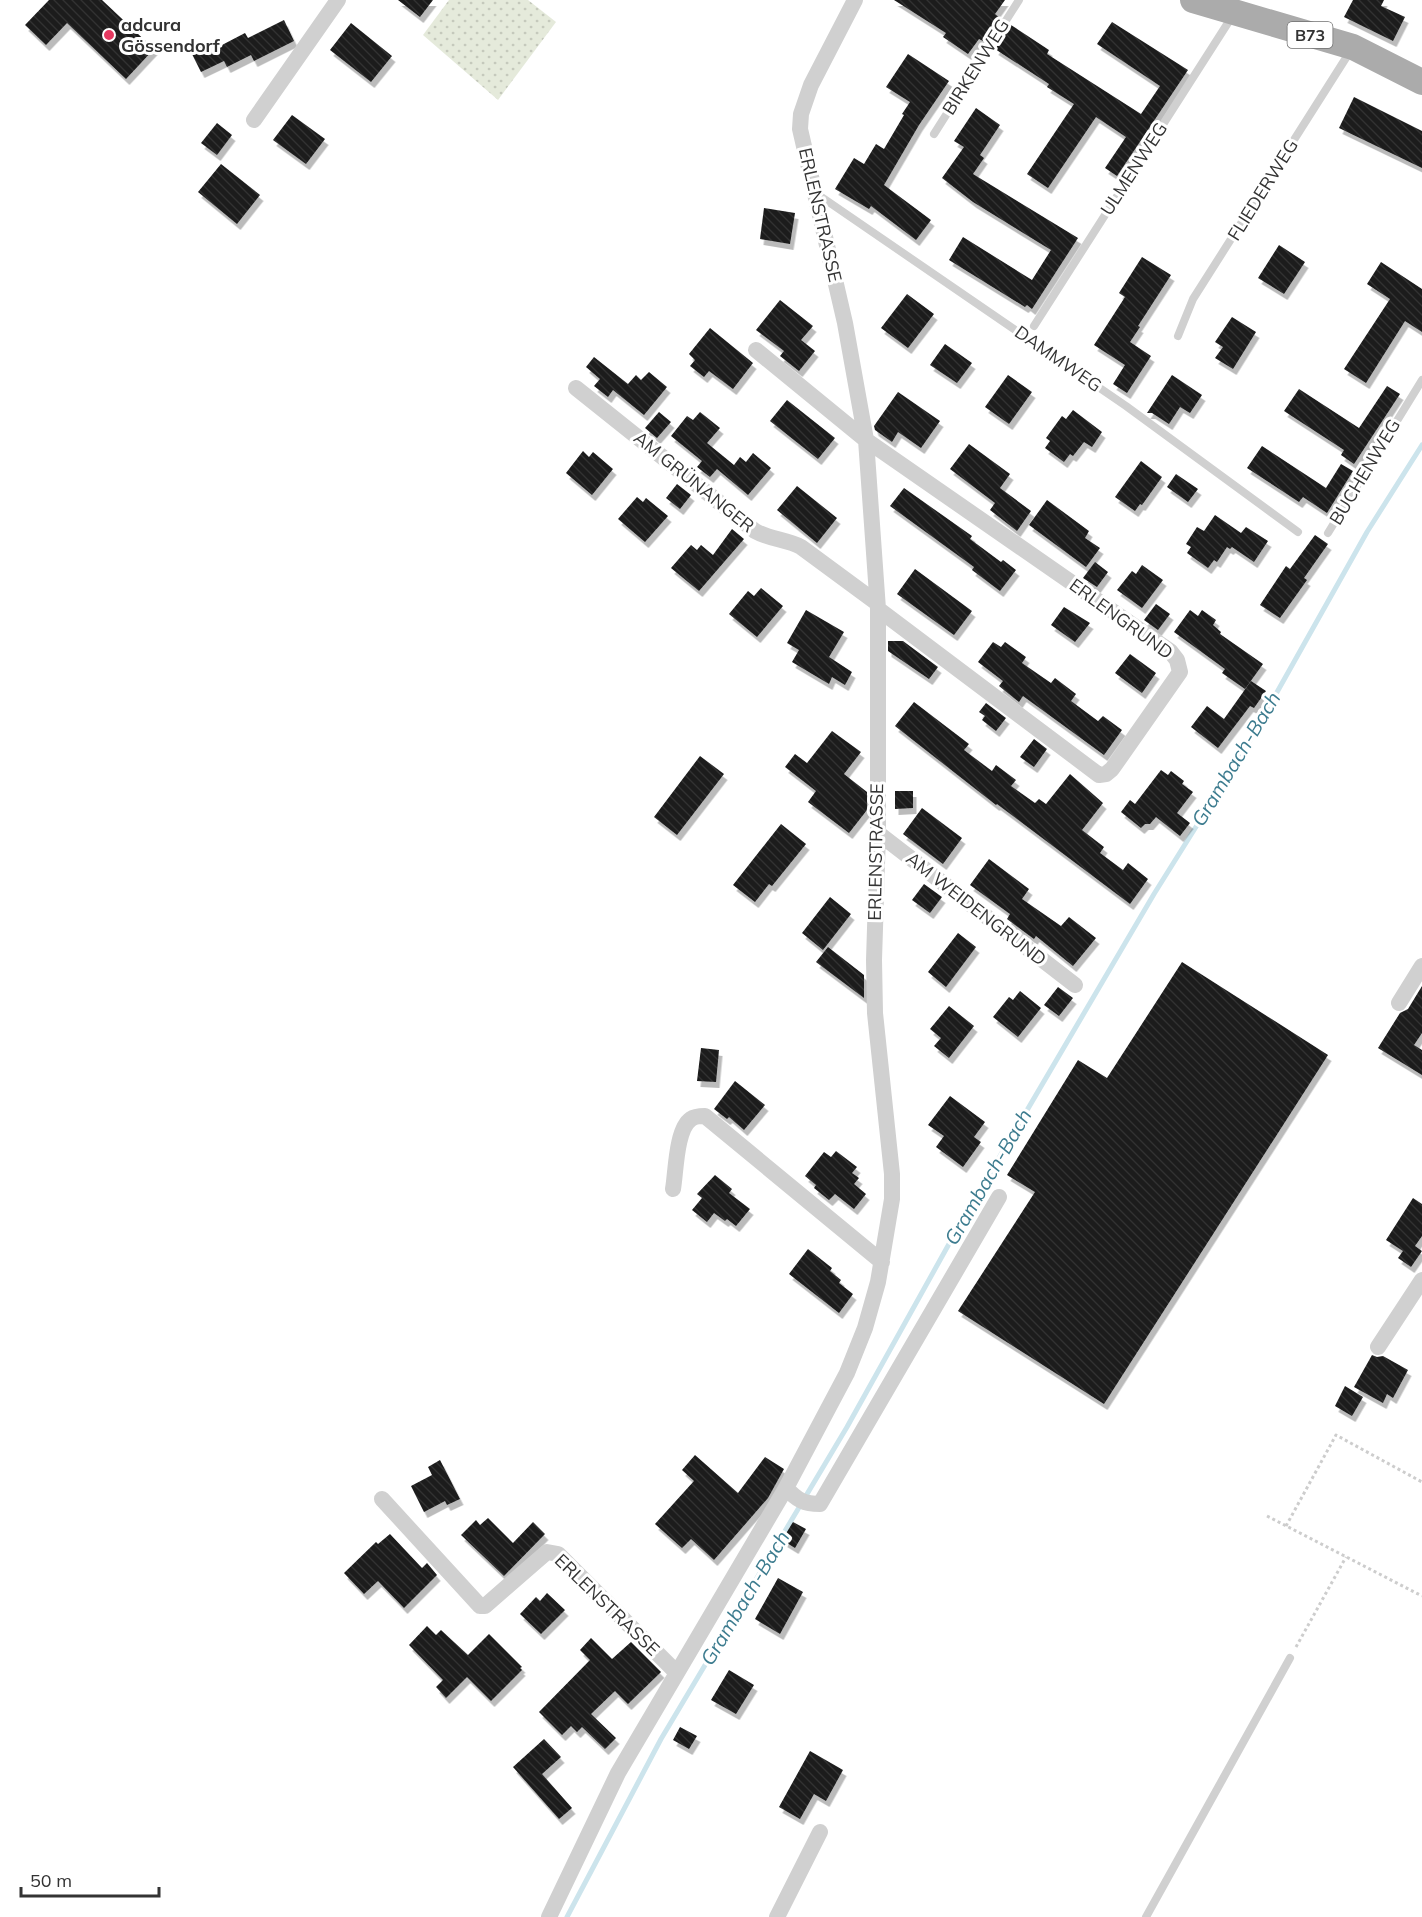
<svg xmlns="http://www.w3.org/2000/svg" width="1422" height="1917" font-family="Mulish,sans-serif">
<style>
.grass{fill:url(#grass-dots)}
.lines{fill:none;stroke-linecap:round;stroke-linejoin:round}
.stream{stroke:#cce4ec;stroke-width:5}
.building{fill:url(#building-back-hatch);filter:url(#shadow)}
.path{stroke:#cdcdcd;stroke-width:3;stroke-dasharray:3 3;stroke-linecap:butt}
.lane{stroke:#d0d0d0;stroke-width:8}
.street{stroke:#d0d0d0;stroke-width:16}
.primary{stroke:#ababab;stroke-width:26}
.poi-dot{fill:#e53960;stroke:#fff;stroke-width:2}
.labels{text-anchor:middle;stroke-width:6;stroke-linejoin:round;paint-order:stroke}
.shield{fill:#fff;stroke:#707070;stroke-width:1.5}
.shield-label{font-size:16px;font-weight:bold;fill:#333}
.poi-label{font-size:18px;font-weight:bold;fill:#333;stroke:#fff;text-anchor:start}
.street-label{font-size:18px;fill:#333;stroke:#fff}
.water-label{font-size:20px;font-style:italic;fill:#3d7c8f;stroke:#fff}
</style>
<defs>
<pattern id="grass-dots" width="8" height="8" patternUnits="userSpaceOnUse" patternTransform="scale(1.5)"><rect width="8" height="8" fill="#e5eadb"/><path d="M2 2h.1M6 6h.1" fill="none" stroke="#c5c9bc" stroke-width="1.8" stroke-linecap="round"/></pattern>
<pattern id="building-back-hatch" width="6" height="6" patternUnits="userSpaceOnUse" patternTransform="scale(1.5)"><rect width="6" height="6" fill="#1a1a1a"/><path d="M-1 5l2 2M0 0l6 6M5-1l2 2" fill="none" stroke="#333"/></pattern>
<filter id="shadow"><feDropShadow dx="3.5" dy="6" stdDeviation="0" flood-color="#0004"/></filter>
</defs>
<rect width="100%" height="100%" fill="#fff"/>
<path class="grass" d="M449,0H528L556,22L498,100L423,35Z"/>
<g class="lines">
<path class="stream" d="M567,1917L661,1739L847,1427L959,1226L1154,894L1249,742L1367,532L1422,445"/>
</g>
<path class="building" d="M49,0H102L154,49L126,79L67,23L46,45L25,25Z
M398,0H433L420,17Z
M894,0H1005L995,14L1000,18L985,42L979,39L968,54L943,37L946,33Z
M1353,0H1384L1381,6L1405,17L1393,41L1344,17Z
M284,20L294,41L254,61L251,55L227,67L224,61L201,72L191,52L219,39L222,45L245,33L248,38Z
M1112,22L1188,70L1117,176L1105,168L1126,137L1096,117L1048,188L1027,174L1074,104L1047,87L1049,84L995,49L1011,25L1049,50L1047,54L1141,114L1160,86L1097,44Z
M351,23L392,56L371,82L330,50Z
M908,54L949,81L919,125L884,185L931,220L916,240L871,206L869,209L835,189L854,158L864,164L876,144L884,149L904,115L902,114L910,102L886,87Z
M1354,97L1422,131V168L1339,128Z
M976,108L1000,125L980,155L984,158L973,174L1078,238L1032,309L1027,305L1025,307L949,260L963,237L1032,280L1051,250L973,202L942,178L964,147L954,141Z
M292,115L325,139L306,164L273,140Z
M217,123L232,135L217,155L201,143Z
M221,164L260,195L237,224L198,192Z
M764,208L795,213L790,244L760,239Z
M1279,245L1305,262L1284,294L1258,278Z
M1142,257L1171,275L1138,326L1140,327L1130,342L1151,356L1127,393L1113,384L1125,365L1094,345L1125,297L1119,293Z
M1381,262L1422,289V332L1405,321L1366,383L1344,369L1390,299L1367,284Z
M907,294L934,314L908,348L881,328Z
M780,300L813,326L801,340L815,351L799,371L780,356L784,351L756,330Z
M1232,317L1256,332L1233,369L1215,358L1223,347L1215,342Z
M710,328L753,363L733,389L709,371L704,377L690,366L695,360L689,354Z
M945,344L972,363L957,383L930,365Z
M594,357L628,384L636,375L641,380L649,372L667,387L644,415L613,390L608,397L594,386L600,379L586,367Z
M1008,375L1032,392L1009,424L985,407Z
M1172,375L1202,395L1190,413L1180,407L1169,424L1152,413H1147Z
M1387,386L1400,394L1354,464L1341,455L1344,450L1284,411L1299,389L1359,428Z
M898,392L940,421L921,448L898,432L892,442L875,430L874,426Z
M787,400L835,438L818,459L770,421Z
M1073,410L1102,432L1092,447L1084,442L1073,456L1070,454L1064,462L1045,448L1050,441L1046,438L1062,416L1066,419Z
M659,412L671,422L657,438L645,428Z
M700,412L720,428L707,443L734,465L740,457L746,462L753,453L771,468L748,495L717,469L710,477L697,467L702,461L671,436L687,416L693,420Z
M969,444L1010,474L1000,488L1031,511L1017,531L990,510L995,503L950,469Z
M1262,446L1326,488L1341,464L1353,471L1327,513L1303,497L1299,502L1247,468Z
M583,451L589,457L593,452L613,469L592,495L566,473Z
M1141,461L1162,477L1142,505L1140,504L1135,511L1115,497Z
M1176,474L1198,489L1188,502L1167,487Z
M677,484L691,495L680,509L666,498Z
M797,486L837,518L817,543L777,510Z
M904,488L972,536L970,539L1001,562L1003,560L1016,570L1000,591L972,570L974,567L890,506Z
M637,497L643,502L646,498L668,516L645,542L618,519Z
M1047,500L1089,531L1085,538L1100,548L1086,567L1029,525Z
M1215,515L1241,533L1246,527L1268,541L1254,562L1232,547L1230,549L1227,547L1217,562L1214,560L1208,568L1187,553L1191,547L1186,544L1197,527L1204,531Z
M732,529L744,539L699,591L671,568L691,545L697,550L701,545L713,555Z
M1315,535L1328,544L1304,578L1307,580L1280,618L1260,605L1286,566L1290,569Z
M1095,562L1108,572L1097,587L1083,578Z
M1142,565L1163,580L1142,608L1117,590L1132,571L1136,574Z
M915,569L972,611L954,635L897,594Z
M761,588L783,606L757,637L729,614L748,591L754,596Z
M1156,604L1170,614L1158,630L1144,620Z
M1064,607L1090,623L1075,642L1051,625Z
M806,610L844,632L829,657L852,672L845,685L832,677L829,684L792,662L799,650L787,643Z
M1190,610L1198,616L1202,610L1216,620L1213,625L1221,632L1220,634L1263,664L1245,689L1222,673L1225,669L1174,632Z
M888,641H903L938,667L929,679L888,651Z
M993,642L1001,647L1005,642L1026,657L1022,663L1051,683L1055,678L1076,694L1071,701L1098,721L1103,716L1122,730L1104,755L1023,696L1019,702L999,686L1003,681L978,662Z
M1130,654L1156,673L1142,693L1115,673Z
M1251,681L1266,691L1254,708L1250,706L1218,748L1191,727L1207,706L1224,719Z
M914,702L969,744L964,750L992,771L996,765L1016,780L1011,786L1035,803L1039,799L1046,804L1070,774L1103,803L1082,830L1104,847L1100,853L1123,870L1128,863L1148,879L1130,904L997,804L996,805L895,726Z
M986,703L1006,718L996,731L982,720L985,716L979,712Z
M832,731L861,752L844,774L867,792V810L849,833L808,802L816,791L785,767L795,754L807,763Z
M1034,739L1047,749L1034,767L1020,757Z
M700,756L724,774L677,835L654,817Z
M1161,770L1168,775L1171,771L1184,781L1182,784L1193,792L1177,813L1190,823L1180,836L1156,817L1150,824H1145L1141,828L1121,812L1130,800L1135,804Z
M895,791H913V808L895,809Z
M922,808L962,838L943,864L903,834Z
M781,824L806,844L772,886L769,884L755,902L733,885Z
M989,859L1029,889L1022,899L1061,926L1069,917L1096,938L1073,966L1036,936L1034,939L1007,919L1010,914L970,885Z
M924,884L942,897L930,913L912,900Z
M830,897L851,914L823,950L802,933Z
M958,933L976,947L946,987L928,972Z
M828,947L864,975V998L816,962Z
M1182,962L1328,1055L1104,1404L958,1311L1035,1192L1007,1175L1078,1060L1107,1078Z
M1422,986V1033L1414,1045L1422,1050V1075L1378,1048L1400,1013L1408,1009Z
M1058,987L1073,998L1059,1016L1044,1005Z
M1020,991L1041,1008L1018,1037L993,1017L1009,997L1013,1000Z
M949,1006L974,1026L949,1058L934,1046L941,1038L930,1029Z
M701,1048L719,1050L716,1082L697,1081Z
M735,1081L765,1105L744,1130L729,1117L727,1119L714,1109Z
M950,1096L985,1122L974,1137L981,1142L963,1167L936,1147L944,1136L928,1125Z
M836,1151L857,1167L852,1173L859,1178L854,1184L866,1194L854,1209L835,1194L829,1200L814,1188L816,1185L805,1176L824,1152L831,1157Z
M715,1175L732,1189L729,1193L750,1209L736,1226L727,1219L725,1221L714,1213L707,1222L692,1210L702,1198L697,1194Z
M1413,1198L1422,1204V1236L1415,1246L1422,1251L1411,1267L1398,1258L1403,1251L1386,1240Z
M808,1249L832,1268L830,1271L841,1280L839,1283L853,1294L839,1313L789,1274Z
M1372,1355L1377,1357L1383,1356L1408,1370L1393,1398L1387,1394L1383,1403L1354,1387Z
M1345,1386L1363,1397L1352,1416L1335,1406Z
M695,1455L738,1493L765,1457L784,1469L768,1498L714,1560L691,1539L682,1548L655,1524L694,1481L682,1470Z
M440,1460L460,1499L447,1505L445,1501L424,1512L411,1486L432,1475L428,1467Z
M488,1518L513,1543L533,1522L545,1534L504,1576L461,1535L476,1520L480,1525Z
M793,1522L806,1529L795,1548L782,1540Z
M390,1534L422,1568L427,1563L437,1575L404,1608L378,1581L364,1594L344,1573L376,1542L378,1544Z
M778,1578L803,1592L780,1634L755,1619Z
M547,1593L565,1610L541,1634L520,1614L536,1597L540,1601Z
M427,1626L436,1635L441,1630L468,1655L489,1634L522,1667L520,1668L522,1670L491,1701L467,1677L446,1698L436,1687L443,1680L409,1645Z
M591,1638L612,1659L631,1642L661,1672L628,1704L615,1691L591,1714L616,1738L605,1749L582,1727L577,1732L571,1726L562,1735L539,1712L590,1660L580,1650Z
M729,1670L754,1685L736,1714L711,1700Z
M680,1727L697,1736L689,1749L673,1740Z
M544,1739L561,1757L542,1774L572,1808L559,1819L513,1767Z
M810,1751L843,1770L826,1801L814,1794L800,1819L779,1807Z"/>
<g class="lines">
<path class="path" d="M1267,1516L1422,1596
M1286,1526L1336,1435L1422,1482
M1296,1647L1346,1557"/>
<path class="lane" d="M934,134L1019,0
M817,194L1126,406L1298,532
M1034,326L1233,15
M1178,336L1193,299L1351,50
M1328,533L1422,380
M1146,1917L1290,1658"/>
<path class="street" d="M254,120L338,0
M756,350L866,440L1170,651L1177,660L1180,672L1112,769L1106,774L1099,775L878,609
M576,388L755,531C771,540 786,539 801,547L877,603
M878,833L1075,985
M1399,1003L1422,966
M673,1189C676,1172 676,1129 691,1119C695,1116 700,1116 705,1116L882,1262
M1378,1347L1422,1280
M786,1488C797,1500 804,1504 820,1504L999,1197
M382,1499L480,1606H485L547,1552L558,1554L677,1673
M549,1917L618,1773L786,1488L847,1373L865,1328L878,1282L892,1199V1174L875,1013L874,960L878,833V609L866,440L845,323L800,129L801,114L811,85L855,0
M777,1917L820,1832"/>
<path class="primary" d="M1193,0L1353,47L1422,82"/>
</g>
<circle class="poi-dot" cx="109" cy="35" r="6"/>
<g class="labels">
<rect class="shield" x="1287.5" y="22" width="45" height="26" rx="4.5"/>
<g class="shield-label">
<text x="1310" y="41">B73</text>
</g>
<g class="poi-label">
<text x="121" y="31">adcura<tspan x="121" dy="21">Gössendorf</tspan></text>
</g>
<g class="street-label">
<text transform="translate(976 67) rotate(-58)" y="6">BIRKENWEG</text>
<text transform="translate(1134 169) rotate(-57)" y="6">ULMENWEG</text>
<text transform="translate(1263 190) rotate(-58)" y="6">FLIEDERWEG</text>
<text transform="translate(820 215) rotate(77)" y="6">ERLENSTRASSE</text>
<text transform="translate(1058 359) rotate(35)" y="6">DAMMWEG</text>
<text transform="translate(1365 472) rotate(-59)" y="6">BUCHENWEG</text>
<text transform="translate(694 482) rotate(39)" y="6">AM GRÜNANGER</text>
<text transform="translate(1121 619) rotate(36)" y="6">ERLENGRUND</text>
<text transform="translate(876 852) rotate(-89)" y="6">ERLENSTRASSE</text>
<text transform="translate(976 909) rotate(38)" y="6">AM WEIDENGRUND</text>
<text transform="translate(607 1605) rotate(44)" y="6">ERLENSTRASSE</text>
</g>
<g class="water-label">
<text transform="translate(1236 759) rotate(-59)" y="7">Grambach-Bach</text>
<text transform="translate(988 1177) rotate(-60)" y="7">Grambach-Bach</text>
<text transform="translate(745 1598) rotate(-59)" y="7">Grambach-Bach</text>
</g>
</g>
<path d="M21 1887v9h138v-9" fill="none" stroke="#333333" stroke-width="3"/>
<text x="30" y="1887" font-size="18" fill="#333333" stroke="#ffffff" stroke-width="4.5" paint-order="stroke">50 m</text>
</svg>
